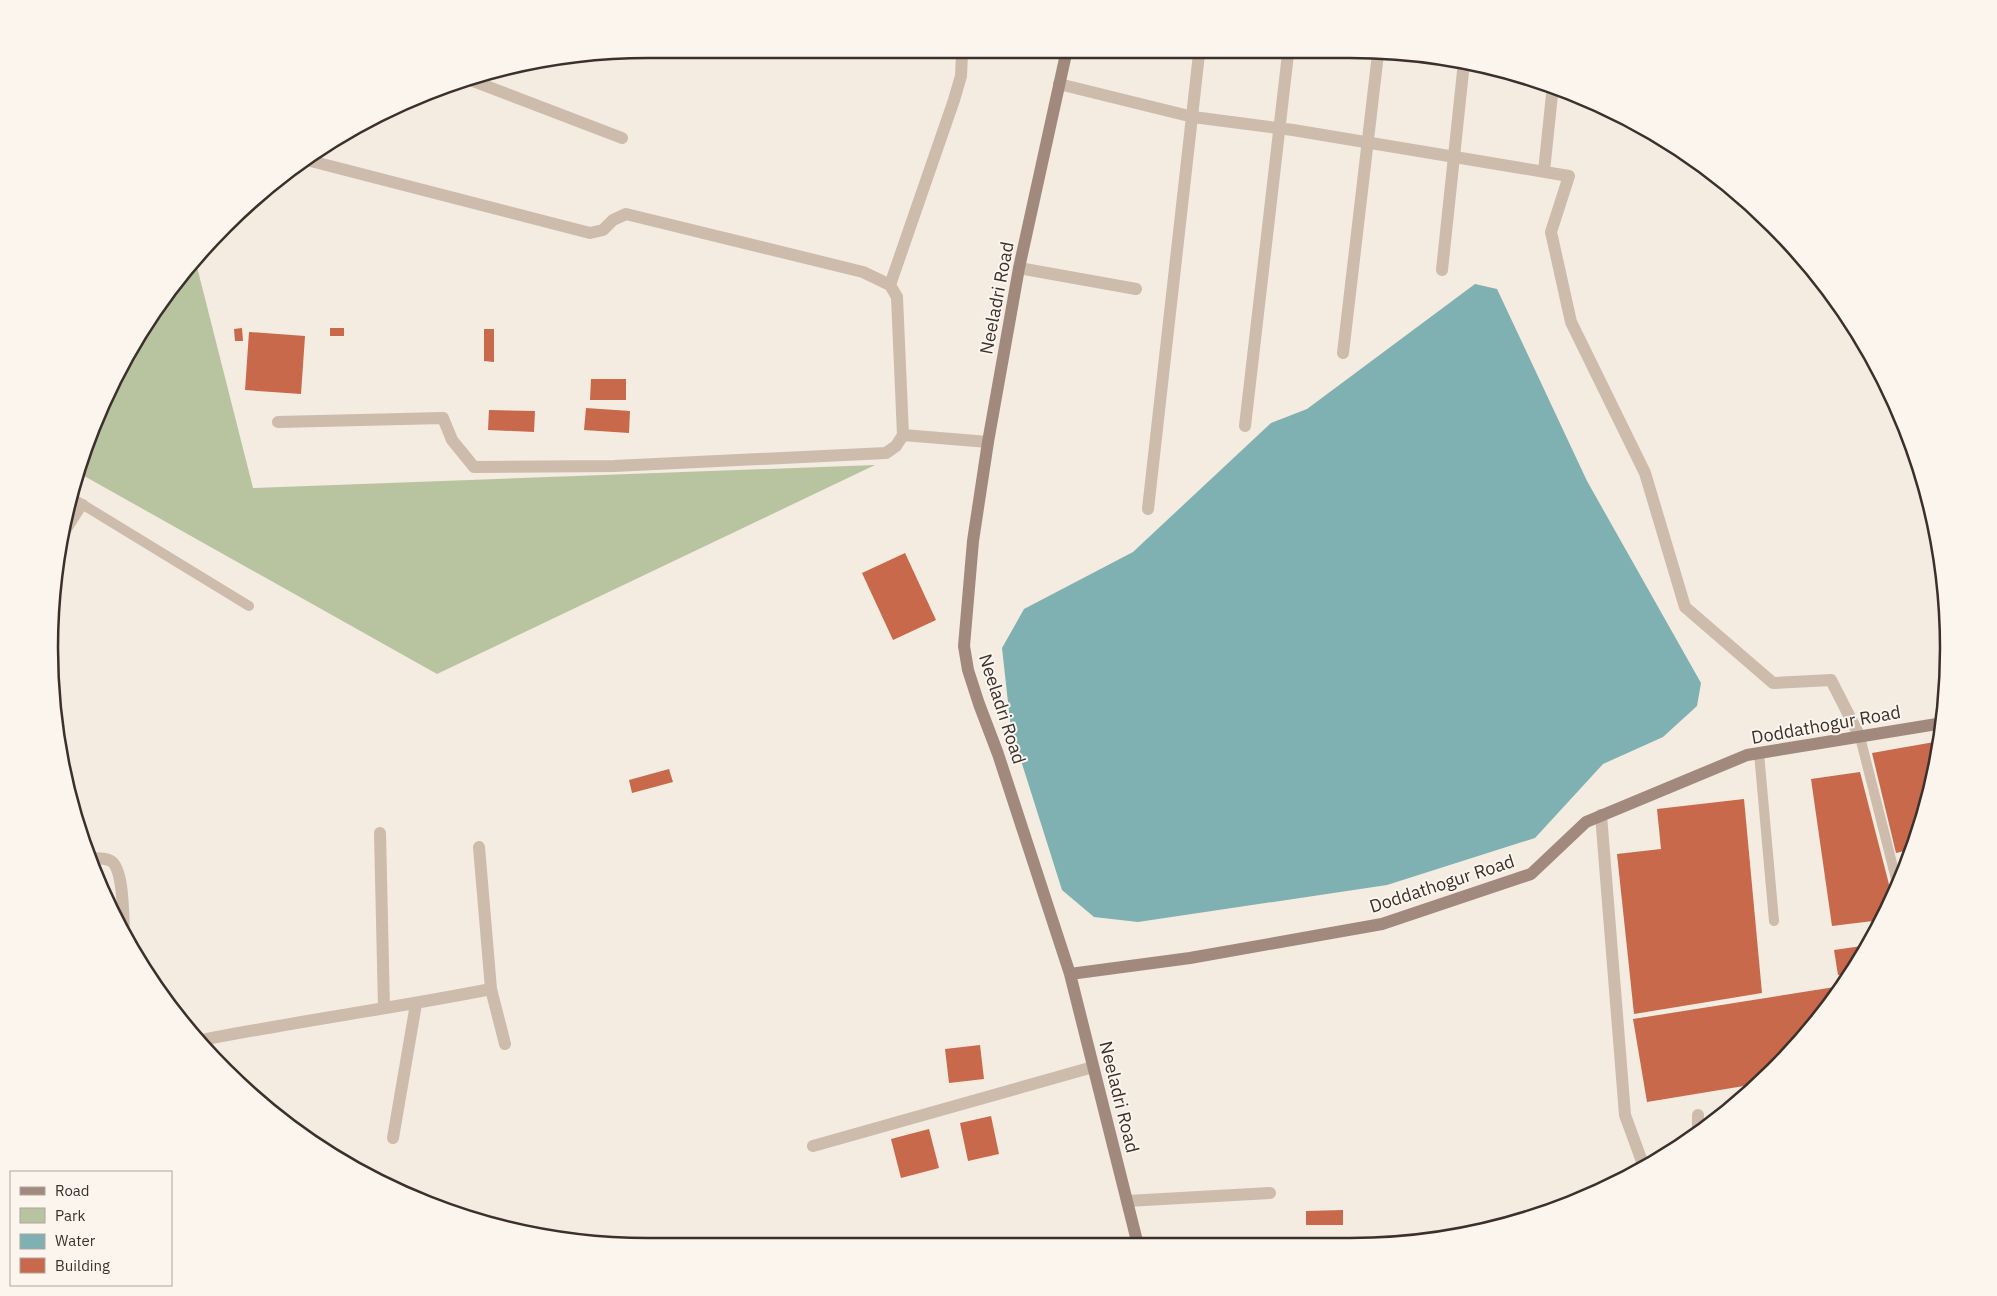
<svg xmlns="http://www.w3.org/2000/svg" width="1997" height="1296" font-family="'IBM Plex Sans',sans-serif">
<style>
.green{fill:#b8c4a0}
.water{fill:#7fb0b2}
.building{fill:#c8694b}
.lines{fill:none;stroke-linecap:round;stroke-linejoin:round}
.lane{stroke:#cdbbac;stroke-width:10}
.street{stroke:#cdbbac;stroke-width:12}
.secondary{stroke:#a18a7d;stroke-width:12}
.labels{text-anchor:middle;stroke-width:4;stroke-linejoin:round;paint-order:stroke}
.street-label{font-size:18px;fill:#3b302b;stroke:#fbf5ee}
.rim{fill:none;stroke:#3b302b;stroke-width:2.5}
</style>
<rect width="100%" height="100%" fill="#f4ebe1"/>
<path class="green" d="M195,259L253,488L875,465L437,674L77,472L81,455L129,349L173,283Z"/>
<path class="water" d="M1475,284L1497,289L1587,481L1701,683L1697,706L1663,737L1603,764L1535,838L1387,885L1138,922L1094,917L1062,890L1011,729L1002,648L1024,609L1133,552L1271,423L1307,409Z"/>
<path class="building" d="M242,328L243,341H235L234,329Z
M330,328H344V336H330Z
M484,329H494V362L484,361Z
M249,332L305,336L301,394L245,390Z
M591,379H626V400H590Z
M586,408L630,411L629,433L584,430Z
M489,410L535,411L534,432L488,430Z
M905,553L936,620L893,640L862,573Z
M1940,741L1917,840L1913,849L1896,853L1872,753Z
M669,769L673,782L632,793L629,780Z
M1860,772L1892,896L1881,920L1832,926L1811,779Z
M1744,799L1762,993L1634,1014L1617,854L1661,849L1657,809Z
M1869,945L1849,974L1838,975L1834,950Z
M1841,986L1800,1043L1756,1084L1647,1102L1633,1019Z
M980,1045L984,1079L949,1083L945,1049Z
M991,1116L999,1154L968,1161L960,1123Z
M929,1129L939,1168L901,1178L891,1139Z
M1343,1210V1225H1306V1211Z"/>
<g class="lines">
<path class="lane" d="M72,498L249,606
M65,532L83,504
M1860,737L1897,883
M1759,753L1774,921"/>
<path class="street" d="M465,78L622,138
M1059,84L1193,117L1293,130L1569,176L1551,232L1571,322L1645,473L1685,607L1773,683L1831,680L1860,737
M1544,171L1553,85
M1019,268L1136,289
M1442,270L1464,62
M890,285L954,100L961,76L962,54
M1343,353L1378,54
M278,422L443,418L452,440L474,467L614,466L886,453L896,446L903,435L897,297L890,285L863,272L626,214L613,220L603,230L590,233L303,159
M1245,426L1288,54
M903,435L988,442
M1148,509L1199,54
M1601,815L1625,1115L1644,1167
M380,833L384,1008
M479,847L491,989L505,1044
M88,858C96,859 103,857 111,861C124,869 123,917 124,933
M202,1040C298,1021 395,1008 491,989
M1698,1115V1133
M393,1138L416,1004
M813,1146L1093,1067
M1127,1201L1270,1193"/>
<path class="secondary" d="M1066,54L1019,268L988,442L973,541L964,646L968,670L979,704L998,754L1070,974L1138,1245
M1070,974L1190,958L1382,924L1531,874L1586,822L1747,755L1943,723"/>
</g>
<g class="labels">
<g class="street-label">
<text transform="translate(997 298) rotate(-79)" y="6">Neeladri Road</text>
<text transform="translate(1002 709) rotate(72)" y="6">Neeladri Road</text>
<text transform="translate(1826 725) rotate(-10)" y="6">Doddathogur Road</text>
<text transform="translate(1442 884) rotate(-18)" y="6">Doddathogur Road</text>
<text transform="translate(1119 1097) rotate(76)" y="6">Neeladri Road</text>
</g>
</g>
<path d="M0 0H1997V1296H0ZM648 58H1350A590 590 0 0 1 1940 648V648A590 590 0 0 1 1350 1238H648A590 590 0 0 1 58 648V648A590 590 0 0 1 648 58Z" fill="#fbf5ee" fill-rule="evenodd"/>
<path class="rim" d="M648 58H1350A590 590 0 0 1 1940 648V648A590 590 0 0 1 1350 1238H648A590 590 0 0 1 58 648V648A590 590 0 0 1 648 58Z"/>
<rect x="10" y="1171" width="162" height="115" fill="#fbf5ee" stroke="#aea6a0"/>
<rect x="20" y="1187" width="25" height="8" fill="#a18a7d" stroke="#aea6a0"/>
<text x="55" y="1196" font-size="15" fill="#3b302b">Road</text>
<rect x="20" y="1208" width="25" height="15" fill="#b8c4a0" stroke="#aea6a0"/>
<text x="55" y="1221" font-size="15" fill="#3b302b">Park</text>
<rect x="20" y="1234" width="25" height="15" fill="#7fb0b2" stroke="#aea6a0"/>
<text x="55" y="1246" font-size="15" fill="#3b302b">Water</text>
<rect x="20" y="1258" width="25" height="15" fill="#c8694b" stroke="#aea6a0"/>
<text x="55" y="1271" font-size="15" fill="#3b302b">Building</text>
</svg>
